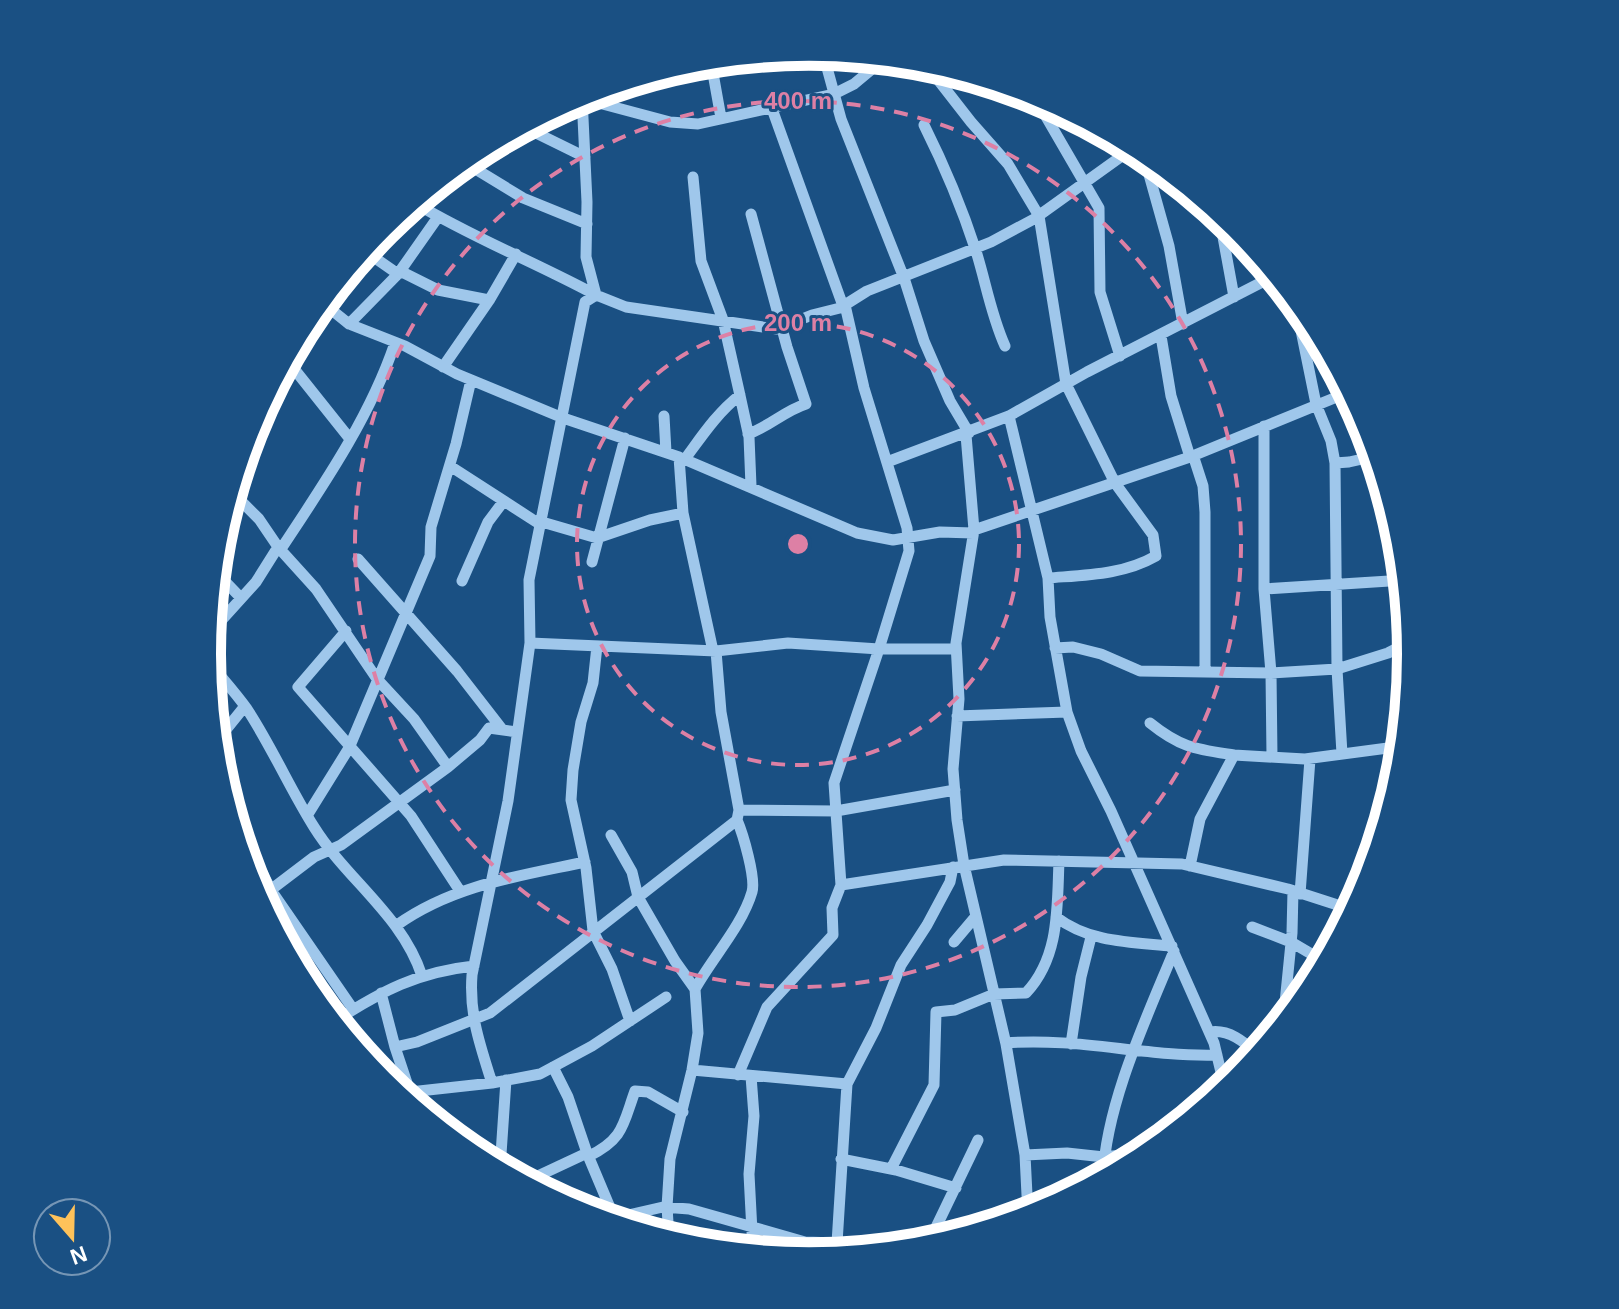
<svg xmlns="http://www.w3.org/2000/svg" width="1619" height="1309" font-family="Arial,sans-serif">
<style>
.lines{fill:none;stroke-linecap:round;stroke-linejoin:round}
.minor{stroke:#9fc7eb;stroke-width:11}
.ring{fill:none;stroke:#dd80a5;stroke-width:4;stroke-dasharray:14 10}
.rim{fill:none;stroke:#fff;stroke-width:10}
.centre{fill:#dd80a5;stroke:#1a5083;stroke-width:4}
.ring-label{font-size:24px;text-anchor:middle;font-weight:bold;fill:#dd80a5;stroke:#1a5083;stroke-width:6;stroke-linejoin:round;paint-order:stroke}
</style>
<rect width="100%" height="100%" fill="#1a5083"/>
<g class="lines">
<path class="minor" d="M823,53L841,119L904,278L924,341L950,401L969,433
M711,62L721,118
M925,63L971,122L1008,164L1039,216L1066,384L1115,483L1153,535L1156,556C1123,575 1085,575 1048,578
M1034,96L1099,208L1100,292L1120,356
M582,97L587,202L586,257L596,295L626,307L777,329L812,315L840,308L867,291L991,242L1034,219L1133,148
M580,98L670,122L698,124L834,94L854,84L884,59
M609,104L622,85
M771,106L843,306
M924,125C944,165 962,208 976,251C986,283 991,315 1005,346
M524,127L585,157
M1143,153L1169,246L1183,324
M464,162L523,198L587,224
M693,177L701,261L723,320L739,391L749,437L751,486
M415,203C473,238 537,263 596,295L585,302L529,580L530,643L508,801L472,975C469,1015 480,1045 492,1083
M1219,215L1234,297
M365,251L398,274
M400,271L438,290L489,300
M1295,301L1316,404L1331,441L1335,463L1337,669L1342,754
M323,303L349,324L405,346L457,374L563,418L679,457L857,533L893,540L940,532L973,533
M349,324L398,274L438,217
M1161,336L1171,396L1190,457
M287,360L350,439
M443,367L490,299L516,254
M664,416L666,452
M1009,416L1048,578L1050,617L1067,712L1081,751L1111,811L1214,1043L1225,1089
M1264,426V589L1271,673L1272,757
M748,434C769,427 784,411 806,404L787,347L751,214
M966,435L974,530L956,643L959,699L953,769L957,820L964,865L1006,1044L1025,1155L1028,1215
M1193,455L1203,486L1205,512V672
M679,457L683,513L713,651
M685,459C702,436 717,413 740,395
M887,462L1009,416L1087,372L1274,276
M1335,463L1349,462L1376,456
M450,466L541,525
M232,492L259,519L278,547L316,589L377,679L414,719L448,767
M542,522L597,538L650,520L683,513
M974,530L1190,457L1349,392
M281,549C324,484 370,417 395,343
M358,559L457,671L502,729
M592,562L625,438
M215,571L241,598
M462,581L488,522L503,502
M1264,589L1405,580
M346,631L298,687L411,816L460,891
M209,634L256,582L278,547
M530,643L716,651L788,643L879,649H956
M597,646L593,683L581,722L573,770L571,800L586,868L593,931L612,969L630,1021
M1055,648L1073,647L1101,654L1140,671L1271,673L1337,669L1388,653L1411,641
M208,661C221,677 235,692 247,709C272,747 290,789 314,827C347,880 402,915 422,976
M957,716L1067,712
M1150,723C1181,748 1196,749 1234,755
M216,742L245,706
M229,808L271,890L353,1009
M739,810L836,811L955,790
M308,814L349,748L430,556L431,527L456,444L471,380
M611,835L632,872L638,897L675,961L695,989L698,1033L692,1070L670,1159L667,1207L669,1238
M1190,866L1200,819L1234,755L1305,759L1403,746
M841,885L834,783L879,649L909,551L907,528L864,388L845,305
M1300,894L1310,759
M260,898L314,857L341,845L448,767L480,740L489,728L517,732
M1056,917C1090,943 1131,942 1172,946
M397,925C453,885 519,876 585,862
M1252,927L1291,942L1325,962
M954,942L976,916
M695,989C712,958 742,926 752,892C756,878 743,834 737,820
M381,993L395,1047
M666,997L592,1046L540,1074L492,1083L410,1092L395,1047L417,1042L490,1013L737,820L739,810L721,712L716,651
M335,1021C382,991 417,972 474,966
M1283,1023L1292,933L1293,891
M1210,1032C1229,1029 1244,1042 1258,1054
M1006,1043C1076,1037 1146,1057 1217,1055
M1071,1044L1081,977L1091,937
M553,1067L568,1097L587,1153L616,1222
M692,1070L847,1084L876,1028L901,965L927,925L950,882L953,867
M738,1075L767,1007L833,935L832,908L841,885L1004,860L1182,864L1288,889L1353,910
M751,1076L754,1116L749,1174L753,1251
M399,1093L410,1092L420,1110
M1025,1155L1067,1153L1104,1157L1148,1152
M589,1156C624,1139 623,1124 635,1091L648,1092L683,1112
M841,1159L896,1170L956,1188
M500,1169L506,1080
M891,1169L934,1085L936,1012L955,1010L994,994L1026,993C1060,957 1057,907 1059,861
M1103,1177C1106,1104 1146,1019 1174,951
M525,1182L587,1153
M615,1218L663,1207L689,1209L805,1242L837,1243L876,1250
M837,1243L847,1084
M927,1246L978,1140"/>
</g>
<g class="ring">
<circle cx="798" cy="544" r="221"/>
<circle cx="798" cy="544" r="443"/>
</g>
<path d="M0 0H1619V1309H0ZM221 654a588 588 0 1 1 1176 0a588 588 0 1 1-1176 0Z" fill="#1a5083" fill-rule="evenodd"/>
<path class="rim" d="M221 654a588 588 0 1 1 1176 0a588 588 0 1 1-1176 0Z"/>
<circle cx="798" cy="544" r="12" class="centre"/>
<g class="ring-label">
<text x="798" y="109">400 m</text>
<text x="798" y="331">200 m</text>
</g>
<g transform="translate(72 1237) rotate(160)"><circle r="38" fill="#1a5083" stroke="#7696b5" stroke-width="2"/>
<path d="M0-6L14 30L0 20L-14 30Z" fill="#fec25a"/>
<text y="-12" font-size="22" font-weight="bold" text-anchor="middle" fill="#ffffff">N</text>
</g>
</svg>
